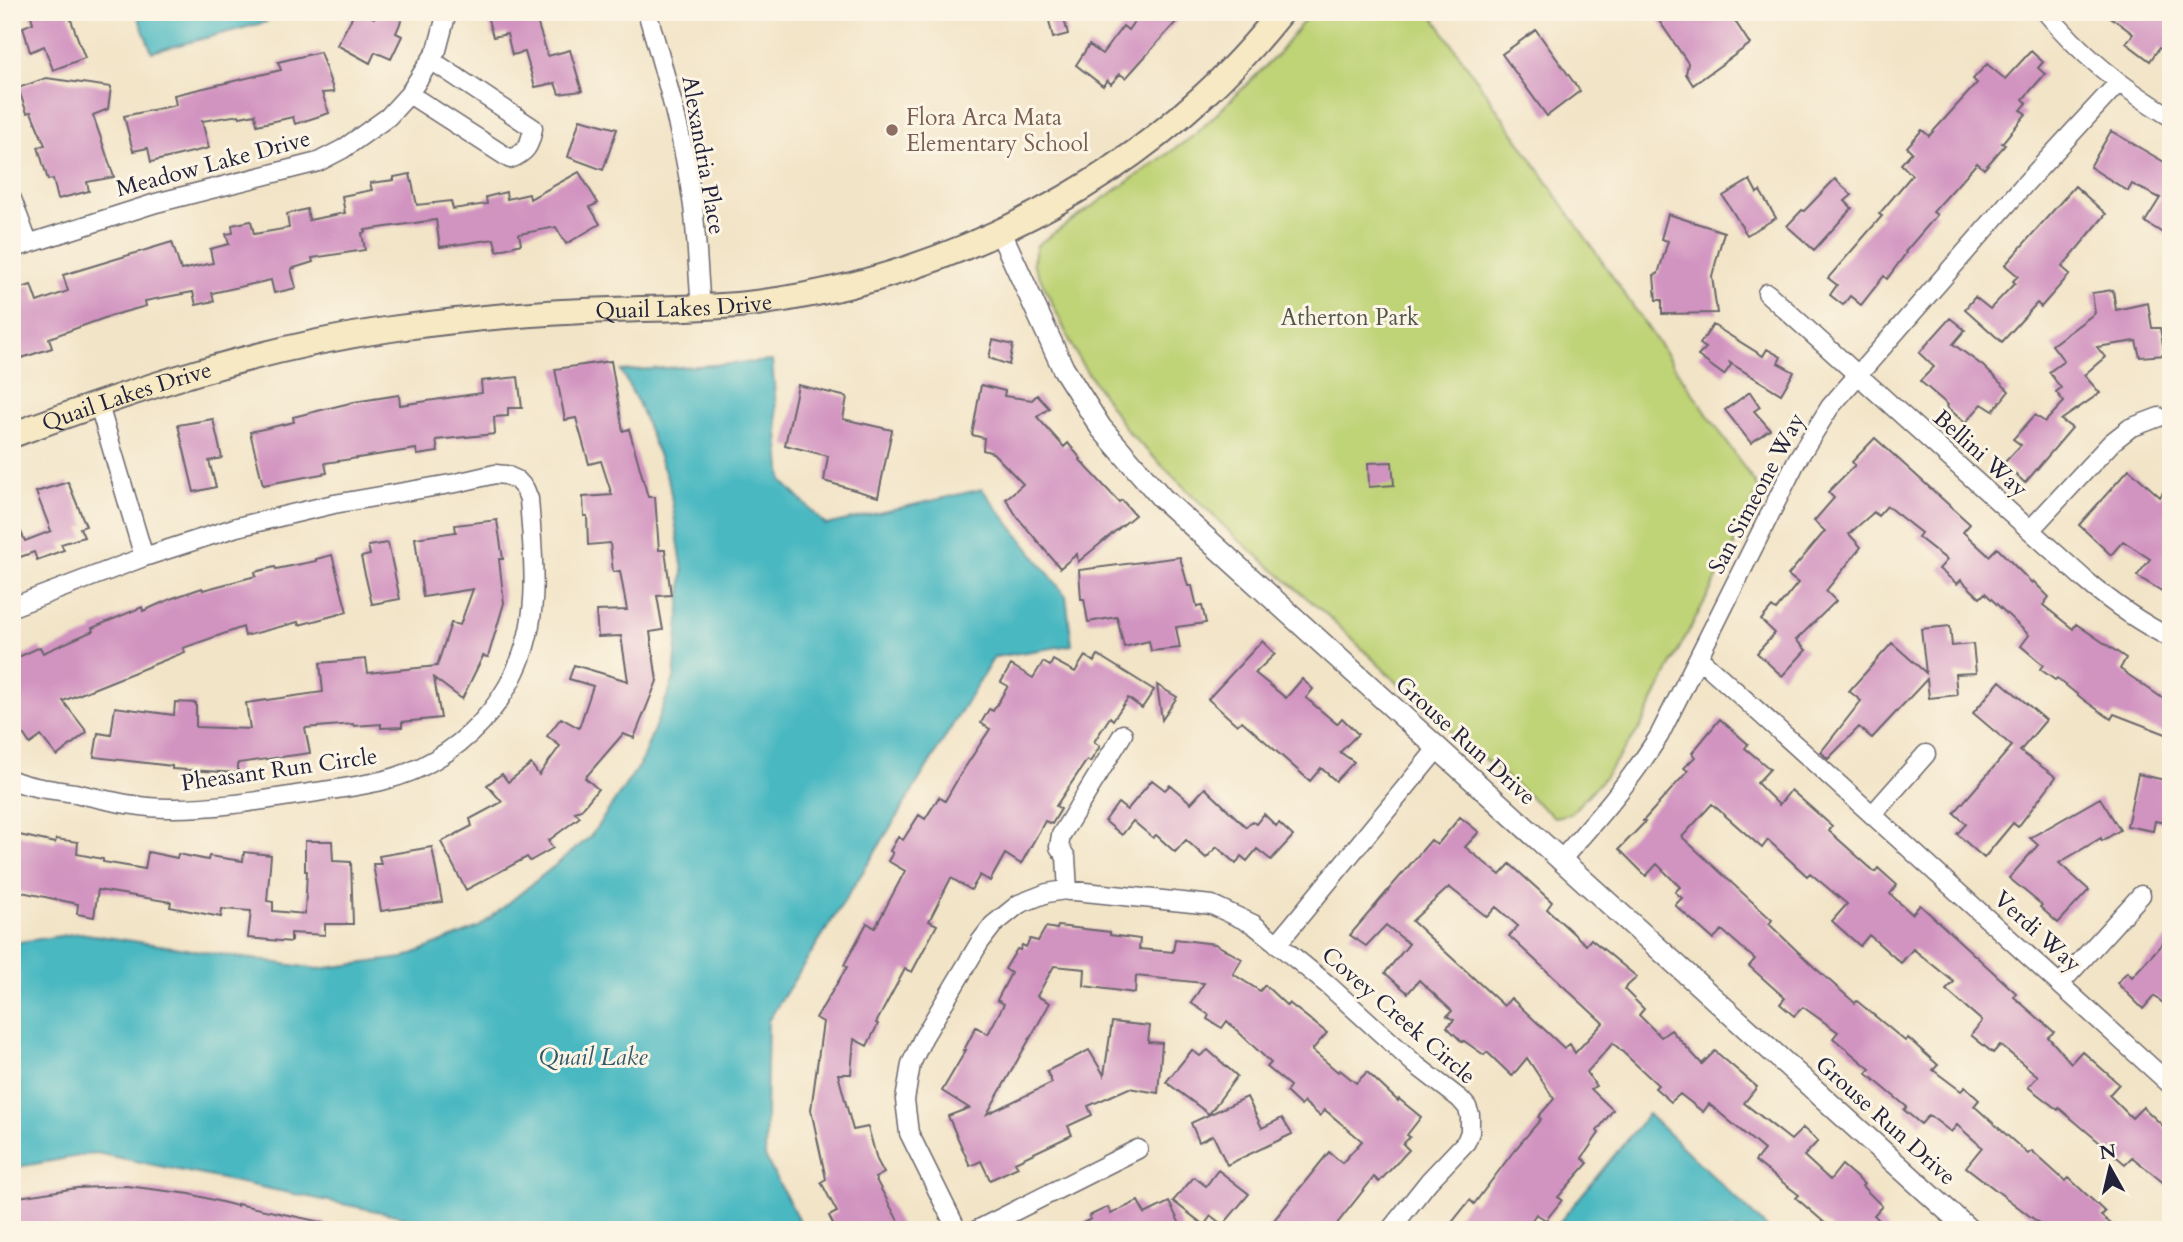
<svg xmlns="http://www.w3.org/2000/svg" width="2183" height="1242" font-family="Cardo,serif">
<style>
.green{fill:#bfd377;stroke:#707a59;stroke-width:2}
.water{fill:#49b8c1;stroke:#366d7e;stroke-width:2}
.building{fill:#d193c0;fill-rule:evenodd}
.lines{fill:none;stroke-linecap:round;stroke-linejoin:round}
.minor-casing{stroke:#6b666c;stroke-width:21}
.tertiary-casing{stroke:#6b666c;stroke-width:24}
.secondary-casing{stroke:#6b666c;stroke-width:28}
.minor{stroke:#fff;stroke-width:18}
.tertiary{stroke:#fff;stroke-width:21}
.secondary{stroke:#f6e9c3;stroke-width:24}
.education-dot{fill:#8d6e63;stroke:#fcf5e5;stroke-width:2.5}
.labels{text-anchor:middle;stroke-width:6;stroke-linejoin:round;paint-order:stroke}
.education-label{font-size:23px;fill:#785e54;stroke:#fcf5e5;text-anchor:start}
.street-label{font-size:23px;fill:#22223b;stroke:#fcf5e5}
.park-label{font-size:23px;fill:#51574d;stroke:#fcf5e5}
.water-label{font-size:24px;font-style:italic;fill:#30566a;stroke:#fcf5e5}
</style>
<rect width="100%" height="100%" fill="#fcf5e5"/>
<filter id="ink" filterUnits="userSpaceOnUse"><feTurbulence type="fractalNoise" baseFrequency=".0143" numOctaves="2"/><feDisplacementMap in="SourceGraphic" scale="14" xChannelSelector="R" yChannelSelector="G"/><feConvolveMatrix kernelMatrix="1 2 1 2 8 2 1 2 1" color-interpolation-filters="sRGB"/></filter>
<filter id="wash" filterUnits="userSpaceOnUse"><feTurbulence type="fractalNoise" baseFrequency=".00686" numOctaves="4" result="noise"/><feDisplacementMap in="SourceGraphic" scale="28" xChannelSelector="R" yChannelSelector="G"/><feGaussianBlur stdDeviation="1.57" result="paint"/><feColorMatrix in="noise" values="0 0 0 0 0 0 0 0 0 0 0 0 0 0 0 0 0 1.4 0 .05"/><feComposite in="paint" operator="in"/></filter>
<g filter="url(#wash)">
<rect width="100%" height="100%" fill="#f2e4c7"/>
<path class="green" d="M1311,12H1430L1759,489L1729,556L1678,651L1640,728L1602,780L1570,814L1554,817L1431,715L1327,615L1233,535L1128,432L1079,360L1033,263L1037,245L1196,134L1277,55Z"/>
<path class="water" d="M136,12H275L266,22L152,52Z
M772,361L782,481L826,525L982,489L1066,596L1072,645L994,657L871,859L768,1021L765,1157L804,1230H468L96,1153L12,1168V943L80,933L318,969L403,958L479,927L590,837L640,764L674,679L683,571L669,483L639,405L621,371Z
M1648,1114L1769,1230H1553Z"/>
<g id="blocks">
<path class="building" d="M30,12H68L85,58L53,70L44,46L30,52L23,27L33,23Z
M355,12H361L374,18L377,12H405L396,33L402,36L391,59L375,52L370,63L337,45Z
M486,12H534L548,56L570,50L582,91L559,94L555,83L535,87L525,52L512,55L507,34L493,37Z
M1047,12H1062L1068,34L1053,38Z
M1141,12H1185L1126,78L1120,74L1111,84L1107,80L1103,86L1076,65L1089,45L1102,54L1123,26L1128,30Z
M1653,12H1729L1750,44L1693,85L1686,74L1688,63Z
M2104,12H2171V55L2159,48L2150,61L2126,43L2133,34Z
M1536,30L1580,91L1547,116L1502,54Z
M2031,51L2043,62L2038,68L2045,74L2023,99L2027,103L2021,110L2026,114L2002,143L2005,145L1984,169L1977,163L1933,212L1937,215L1905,252L1906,253L1887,279L1884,276L1861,305L1850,296L1843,305L1830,295L1837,285L1828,278L1882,216L1879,214L1912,175L1901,164L1912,152L1907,147L1922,130L1929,136L1977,83L1973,79L1987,64L2005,79Z
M320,52L334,92L322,93L329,113L295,124L293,117L257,125L255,114L240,117L239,115L202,121L209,148L151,162L148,148L133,151L124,116L176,105L174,95L281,70L278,62Z
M46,78L111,87L108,109L93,115L114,177L87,182L89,191L58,199L53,179L48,180L38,147L45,145L31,112L27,113L18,88Z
M580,119L617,129L603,170L568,157Z
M2111,131L2171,166V238L2145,222L2160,198L2132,184L2128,191L2090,167Z
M579,172L598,203L590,207L600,224L566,244L556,227L519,234L521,244L497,251L494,239L440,247L436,220L365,230L366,232L362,233L365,250L312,258L313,262L291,269L296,288L274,293L271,280L212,293L214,301L196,305L193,292L145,301L146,306L110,316L49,338L52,348L12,361V291L31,285L37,302L68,291L63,275L172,242L181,270L213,263L210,249L229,244L226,234L233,233L232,225L251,221L254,234L289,228L287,214L307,209L309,220L345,213L342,196L372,190L370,183L394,180V177L410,174L417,205L451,201L453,209L487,204L486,197L506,192L507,199L529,194L530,199Z
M1835,179L1852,195L1845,201L1852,208L1814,250L1787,226L1802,210L1804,211Z
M1750,180L1757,193L1760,191L1776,218L1747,235L1723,196Z
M2075,186L2106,214L2062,267L2070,274L2041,307L2037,303L2002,342L1965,309L1975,297L1990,309L2015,283L2013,281L2018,276L2005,265Z
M1668,214L1724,232L1712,276L1717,313L1662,314V300H1656L1654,275L1658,274L1668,241L1661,239Z
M2113,290L2116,310L2148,303L2152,328H2160L2165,355L2140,357L2136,341L2097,347L2105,357L2084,375L2100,393L2061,420L2072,428L2025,483L2004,463L2021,445L2013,439L2035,415L2045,422L2064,402L2056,392L2061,388L2049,372L2064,361L2052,345L2095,313L2092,293Z
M1950,318L1965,330L1953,344L1983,366L2009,391L1993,411L1982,404L1965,423L1947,407L1948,405L1920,381L1934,367L1919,353Z
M1713,325L1763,356L1767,349L1781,357L1778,363L1794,372L1781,394L1730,363L1731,365L1724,375L1698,356L1706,348L1700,344Z
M993,340L1013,345L1009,365L989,358Z
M611,361L623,431L629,429L648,497H655L659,550H665L671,595L657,596L663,630L650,632L657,681L634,738L623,734L585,778L598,789L581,810L575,812L580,817L548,841L553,848L530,861L527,857L466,890L441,842L472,826L470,819L502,802L487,785L502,774L508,782L531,764L539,775L560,746L547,736L561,718L579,728L593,686L569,679L574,665L628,681L621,636L598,637L596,611L627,610L620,571L613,572L610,543L588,545L587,516H584L583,497L612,495L601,461L589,464L576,418L565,420L555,369Z
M518,377L522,408H508V416L494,417L495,434L436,440L438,452L417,455L416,449L325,463L327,473L263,485L250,432L294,422L293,417L354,402L399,395L400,405L482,393L481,381Z
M798,385L847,397L843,419L892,430L878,497L824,481L828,456L785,445Z
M981,385L1005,391L1004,396L1032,400L1037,395L1049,408L1037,417L1064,447L1068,443L1081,459L1080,460L1119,502L1122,500L1135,515L1078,562L1077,554L1060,568L1018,518L1006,499L1023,484L993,453L983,450L984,438L972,435Z
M1750,392L1760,407L1754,411L1770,429L1751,443L1725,410Z
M213,419L222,458L209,461L216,487L194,492L178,425Z
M1875,438L1970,524L1963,532L1989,556L1997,548L2032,583L2033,581L2049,597L2043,605L2073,629L2076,624L2126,658L2120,669L2171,704V736L2114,714L2111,719L2084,700L2057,678L2055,680L2040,669L2043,665L2021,646L2029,635L1985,593L1980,598L1961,580L1957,584L1939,569L1947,560L1918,537L1921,533L1887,506L1878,516L1874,512L1849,534L1861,547L1826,591L1836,601L1796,640L1806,650L1782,676L1757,653L1775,633L1761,620L1772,607L1776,610L1798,583L1788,575L1825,531L1814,521L1834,498L1828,492L1855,465L1852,462Z
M1392,462L1394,485L1369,487L1368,463Z
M2129,469L2160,497L2171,480V584L2165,593L2137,576L2150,559L2123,541L2111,555L2079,525Z
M68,482L86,526L80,528L84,537L61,544L64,550L37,560L34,552L12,560V512L25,541L51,531L36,492Z
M497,520L503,559H499L504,603L488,657L483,656L462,699L434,678L441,718L402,722V727L381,728V724L354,726L353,724L305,728L310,753L238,763V773L172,769V766L94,757L98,733L111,735L115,707L174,715L175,702L196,703V727L250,729L246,703L323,692L320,663L366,659L368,673L437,666L451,623L460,625L473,589L423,597L415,538L456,532L455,525Z
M388,543L400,599L372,604L361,557L370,555L368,546Z
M332,555L347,612L299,625L298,622L245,636L243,627L183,648L185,652L63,701L87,732L57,756L41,736L30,744L12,717V660L40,647L43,653L93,631L92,628L142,607L143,611L173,598L202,588L203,590L256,576L255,572L275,567L276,569L316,561V559Z
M1180,557L1188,586H1192L1197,607L1202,606L1206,623L1176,627L1180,648L1151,651L1149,641L1124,647L1117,617L1088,622L1084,599H1081L1079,570Z
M1950,626L1952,646L1973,644L1976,673L1955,674L1957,695L1929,698L1927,679L1872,738L1859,727L1828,759L1821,752L1861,701L1849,691L1892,643L1926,673L1921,629Z
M1262,641L1275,654L1255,673L1286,698L1302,679L1313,689L1306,698L1337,724L1342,718L1358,734L1340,752L1354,762L1336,781L1321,768L1310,781L1242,721L1237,725L1208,699Z
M1098,655L1154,690L1142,708L1128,698L1113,720L1110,717L1094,742L1100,746L1090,762L1087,760L1056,806L1061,809L1052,824L1045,821L1021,864L1005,854L990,881L980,875L971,890L951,878L929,921L937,925L912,972L905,969L876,1023L878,1024L867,1046L854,1039L851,1074H838L853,1130L868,1127L877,1160L884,1173L875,1178L903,1230H836L829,1216L837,1212L821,1182L826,1179L811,1110L823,1022L816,1018L847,967L844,965L867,923L875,928L905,871L888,861L893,853L890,851L898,837L903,840L919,815L925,819L939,797L945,801L960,775L990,729L981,723L989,709L993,711L1008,686L1001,682L1011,665L1033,678L1043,662L1050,666L1053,660L1075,672L1085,656L1094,662Z
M2000,681L2046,720L2020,751L2056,777L2018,827L2013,823L1984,858L1957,834L1966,824L1954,813L2012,746L1973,713Z
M1157,685L1177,697L1162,720Z
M1720,719L1748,744L1745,748L1770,769L1757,783L1779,805L1791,790L1832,826L1829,831L1875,872L1878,868L1897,885L1890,894L1912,914L1920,905L2016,993L2014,997L2054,1032L2048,1037L2071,1063L2082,1051L2119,1084L2109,1095L2132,1118L2143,1107L2161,1124L2171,1134V1189L2132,1157L2125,1164L2059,1108L2058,1110L2028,1087L2038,1076L2000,1045L1993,1053L1971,1035L1982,1021L1946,990L1954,982L1913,949L1901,963L1869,935L1860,946L1832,921L1847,904L1810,873L1807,876L1768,840L1762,848L1712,804L1682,837L1772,920L1769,924L1814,967L1855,1003L1857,1001L1905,1041L1908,1038L1938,1065L1933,1070L1961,1091L1965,1087L1979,1100L1974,1106L2028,1154L2032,1151L2065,1181L2069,1178L2105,1212L2101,1216L2119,1230H2048L1966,1167L1982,1147L1957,1125L1951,1132L1929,1115L1921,1124L1904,1110L1907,1107L1866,1073L1870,1069L1833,1038L1838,1032L1803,1007L1794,1016L1780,1004L1785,998L1749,966L1755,959L1722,930L1713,939L1675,905L1682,898L1675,892L1680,887L1657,864L1646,876L1619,849L1645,822L1643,821L1688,771L1684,768L1695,757L1692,753Z
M2138,774L2169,781L2167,789L2171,790V824L2155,821L2153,831L2127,826Z
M1152,780L1165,790L1170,785L1191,803L1205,788L1246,827L1252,821L1256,824L1264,814L1276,826L1279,823L1293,836L1271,860L1257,849L1247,861L1241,856L1236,864L1217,847L1206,858L1186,840L1175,852L1156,835L1153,838L1133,821L1122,835L1105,821L1118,803L1127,810Z
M2100,798L2120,830L2102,841L2101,838L2059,863L2089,890L2058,923L2040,907L2042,905L2009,878L2038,845L2030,838Z
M1460,817L1479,832L1465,847L1500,875L1510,864L1552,902L1547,909L1586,945L1591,939L1637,977L1624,989L1644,1009L1639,1015L1661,1037L1671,1030L1702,1064L1715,1051L1757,1087L1744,1103L1791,1140L1803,1128L1818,1141L1804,1156L1830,1180L1842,1165L1864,1184L1862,1186L1882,1206L1874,1215L1889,1230H1833L1796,1198L1799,1195L1755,1161L1764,1150L1709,1104L1703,1112L1680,1094L1671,1102L1655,1088L1658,1085L1613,1043L1587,1072L1596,1086L1591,1089L1613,1110L1597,1131L1599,1133L1582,1158L1588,1163L1558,1197L1562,1200L1546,1220L1536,1214L1525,1230H1446L1470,1200L1474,1204L1513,1152L1541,1119L1538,1117L1554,1099L1527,1058L1512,1076L1487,1052L1484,1055L1464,1041L1462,1042L1447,1027L1454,1020L1447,1016L1452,1011L1419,980L1408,993L1385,973L1409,944L1386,925L1366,946L1350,935L1431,840L1437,845ZM1449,887L1487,917L1496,907L1518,926L1509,936L1603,1023L1575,1053L1570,1044L1564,1048L1511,998L1504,1006L1412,921Z
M15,834L55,843L56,839L78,842L77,854L103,859V862L145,869L148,852L177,858L178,854L208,860L209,856L243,861L244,852L271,855L267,901L273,902V911L305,914L307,871H305V841H332L333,861L351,862L353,924H325V935L291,933V942L248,938L251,911L222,909L221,917L170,907L171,902L98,890L94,917L77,914L78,904L12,890V852Z
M432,847L442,902L381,911L373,864H381L379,856Z
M1058,926L1110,932V935L1140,939L1139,949L1173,952L1175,939L1215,944L1242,959L1233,974L1260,991L1265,985L1287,1006L1289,1003L1327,1033L1312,1050L1338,1072L1340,1070L1356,1083L1367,1072L1398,1101L1399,1099L1421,1117L1407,1135L1410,1137L1403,1144L1409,1150L1379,1182L1374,1177L1332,1230H1266L1329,1152L1342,1163L1362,1141L1325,1110L1320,1116L1304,1102L1301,1106L1286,1092L1290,1086L1267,1067L1271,1063L1227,1021L1222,1028L1207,1019L1209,1015L1191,1003L1204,983L1136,976L1135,993L1084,986L1085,969L1054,966L1037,996L1050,1003L987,1114L1052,1083L1047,1071L1089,1050L1104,1075L1112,1022L1150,1026L1148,1042L1162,1043L1158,1093L1129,1088L1088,1106L1092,1115L1068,1126L1072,1135L1015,1162L1018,1167L990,1180L981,1161L970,1166L948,1116L969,1108L942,1091L966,1050H964L976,1027L988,1034L1004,1004L997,1000L1011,973L1005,969L1017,949L1020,950L1022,945L1026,947L1030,939L1038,941L1046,927L1057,929Z
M2171,934V1009L2154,996L2143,1009L2117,983L2127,972L2132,977Z
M1192,1050L1200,1056L1208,1050L1237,1076L1209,1114L1166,1082Z
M1247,1097L1262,1128L1282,1118L1292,1134L1227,1165L1213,1135L1199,1142L1191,1123Z
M1218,1170L1249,1194L1223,1225L1211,1216L1204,1225L1173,1201L1194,1177L1206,1186Z
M127,1186L190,1194L237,1206V1204L326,1223V1230H12V1198L77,1188Z
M1138,1201L1145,1214L1169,1202L1183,1230H1068L1091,1219L1089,1216L1108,1207L1111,1214Z"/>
</g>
</g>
<g filter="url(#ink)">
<use href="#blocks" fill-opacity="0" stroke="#6b666c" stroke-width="2"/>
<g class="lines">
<g class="minor-casing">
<path id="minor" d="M647,12C666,76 684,140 693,206C697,239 698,274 701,308
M2046,12C2080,54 2124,89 2171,117
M409,94L510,159C526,153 530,146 533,128L431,60
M12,199L28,243
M12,249L156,203L318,162L343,149L388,117L409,94L437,50L447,12
M1767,293L2084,579C2111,602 2138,622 2171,638
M98,402L144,557
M2030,530L2112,442L2130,428L2159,417
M12,607L144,557L237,527L334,504L456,483L495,474L506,475L517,480L525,489L529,499C533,558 542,616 515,672C498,709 469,740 434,760C398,782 357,786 317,792C269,799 222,808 174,808C141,809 107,800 75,793C54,790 31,788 12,780
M1699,658L2171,1085
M1873,814L1926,754
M1560,861C1597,819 1629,783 1659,736L1797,460L1830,407L2024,185L2119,82
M1068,891L1066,857L1059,847L1061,835L1123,734
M1277,944L1437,749
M2060,984L2141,895
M957,1230L909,1133L905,1100L911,1064L923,1038L980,942L993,925L1019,904L1047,893L1065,890L1212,905L1253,924L1328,985L1416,1065L1460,1099L1467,1107L1470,1115V1132L1466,1142L1429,1181L1390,1230
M977,1230L1138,1149"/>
</g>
<g class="tertiary-casing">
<path id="tertiary" d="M1000,231L1063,368L1101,428L1162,498L1969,1230"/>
</g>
<g class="secondary-casing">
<g id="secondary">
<path id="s1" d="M12,435C136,389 260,348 391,329C464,319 538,312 611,310C659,308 708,309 756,303C917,283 1082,208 1201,98C1230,72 1256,43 1281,12"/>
</g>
</g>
<use href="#minor" class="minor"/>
<use href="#tertiary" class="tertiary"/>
<use href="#secondary" class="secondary"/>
</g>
</g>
<circle class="education-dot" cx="892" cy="130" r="7"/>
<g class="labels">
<g class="education-label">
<text x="906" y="125">Flora Arca Mata<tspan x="906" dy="26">Elementary School</tspan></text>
</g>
<g class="street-label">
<text transform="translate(704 155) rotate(80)" y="8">Alexandria Place</text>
<text transform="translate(213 163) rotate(-15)" y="8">Meadow Lake Drive</text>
<text dy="8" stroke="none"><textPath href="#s1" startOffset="688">Quail Lakes Drive</textPath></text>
<text dy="8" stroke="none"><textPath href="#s1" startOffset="121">Quail Lakes Drive</textPath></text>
<text transform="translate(1981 453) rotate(42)" y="8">Bellini Way</text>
<text transform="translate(1756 493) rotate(-62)" y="8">San Simeone Way</text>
<text transform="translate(1466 740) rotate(42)" y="8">Grouse Run Drive</text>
<text transform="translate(279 769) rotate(-8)" y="8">Pheasant Run Circle</text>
<text transform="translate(2038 931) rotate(42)" y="8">Verdi Way</text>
<text transform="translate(1399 1015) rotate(41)" y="8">Covey Creek Circle</text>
<text transform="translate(1886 1120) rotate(42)" y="8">Grouse Run Drive</text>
</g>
<g class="park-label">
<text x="1350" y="325">Atherton Park</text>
</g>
<g class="water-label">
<text x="593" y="1065">Quail Lake</text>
</g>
</g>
<rect width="2183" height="1242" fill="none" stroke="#fcf5e5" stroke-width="42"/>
<g transform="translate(2110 1168) rotate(352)" stroke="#fcf5e5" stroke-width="5" paint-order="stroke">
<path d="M0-5L12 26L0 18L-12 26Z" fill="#22223b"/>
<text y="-10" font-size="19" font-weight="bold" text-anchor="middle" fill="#22223b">N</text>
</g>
</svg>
